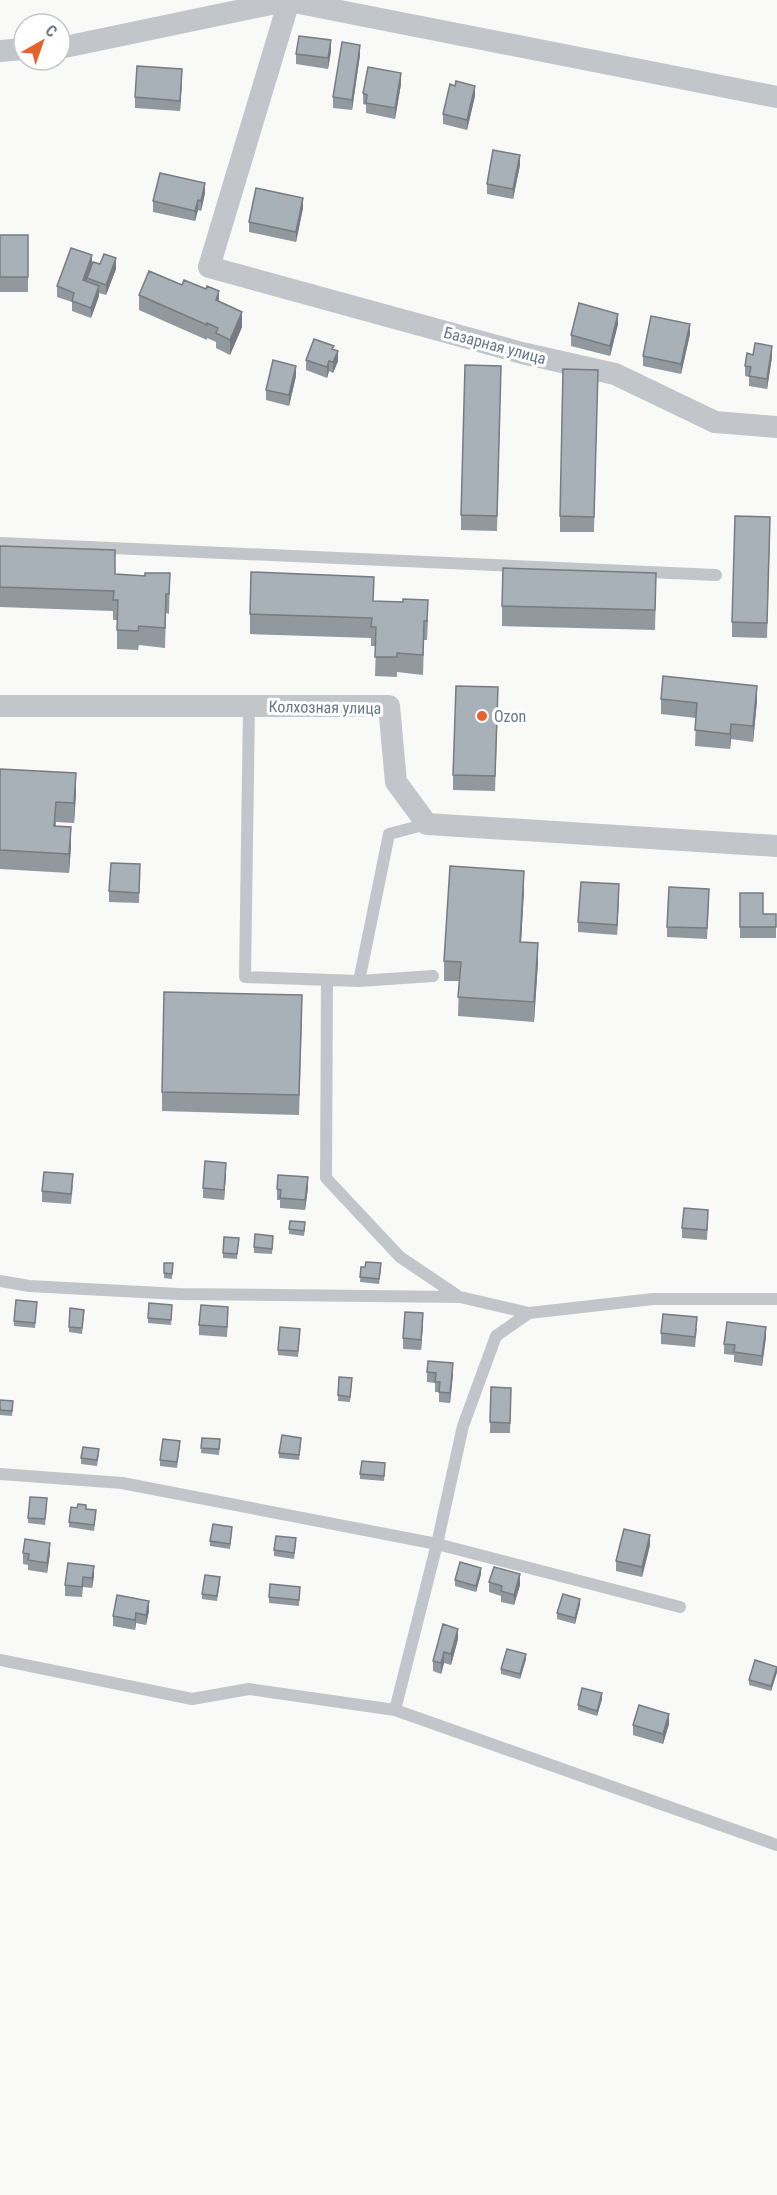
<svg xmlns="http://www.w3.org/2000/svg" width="777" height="2195" font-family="'Roboto Condensed',sans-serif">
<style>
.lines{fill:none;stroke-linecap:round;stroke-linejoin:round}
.service{stroke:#c2c6cb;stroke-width:12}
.minor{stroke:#c2c6cb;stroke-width:22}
.wall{fill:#91989e}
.shaded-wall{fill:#767c81}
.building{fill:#a9b1b8;stroke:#767c81;stroke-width:1.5}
.poi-dot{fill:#e4632c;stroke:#fff;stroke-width:2}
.labels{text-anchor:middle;stroke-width:6;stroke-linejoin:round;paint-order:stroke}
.street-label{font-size:16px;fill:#687888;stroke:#fff}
.poi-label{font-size:16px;fill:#687888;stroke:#fff;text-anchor:start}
</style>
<rect width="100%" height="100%" fill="#f9f9f7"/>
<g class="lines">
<path class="service" d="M0,543L716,575
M249,706L245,977L359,981L433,976
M327,980L326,1178L400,1257L458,1296
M359,981L389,834L427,824
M0,1281L29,1286L179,1294L460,1297L529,1313
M0,1474L122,1483L437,1544L680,1607
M0,1660L192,1699L249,1689L395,1710L437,1544L463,1426L496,1336L529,1313L653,1299H777
M395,1710L777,1845"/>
<path class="minor" d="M60,48L290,0
M0,51L24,49
M777,97L289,1L209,267L522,353L615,374L715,422L777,427
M0,706H389L396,782L427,824L777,846"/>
</g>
<path class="wall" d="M331,51L328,69L296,64V54Z
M360,55L352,110L333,108V97Z
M182,80L180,111L135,108V97Z
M401,84L395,119L366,113V105L363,104V93Z
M475,96L467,130L443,124V114Z
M520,165L513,199L487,194V184Z
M205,193L201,211L198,210L195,221L153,212V201Z
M303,208L296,242L249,232V222Z
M0,235H28V292H0Z
M100,264L116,269L106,295L99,293V296L91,318L72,311V302L57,297V286L92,265Z
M139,295L219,302L242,327L230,355L216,348V342L207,338V340L139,310Z
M618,324L610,356L571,346V335Z
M690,334L681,374L643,366V356Z
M334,349L338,361L333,373L329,371L327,378L306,370V360Z
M772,357L767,389L749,386V377L745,376V366Z
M501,366L497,531L461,530V515Z
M598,370L594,532H560V516Z
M296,376L289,406L266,400V390Z
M770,532L767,638L732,637V622Z
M0,546L115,574L145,576L170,573L169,614L166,613L165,648L139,645L138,650L117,649V620H113V611L0,607Z
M656,592L655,630L502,626V606Z
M373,601L428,620L427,640H424L423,675L397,672V677L375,676L376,646H371V638L250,634V614Z
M661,699L757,701L753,742L731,739L730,749L695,746L696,718L661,714Z
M498,702L495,791L453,790V775Z
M0,769L76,793L74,823L56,822V826L71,846L69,873L0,869Z
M140,864L139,903L109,902V891Z
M524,890L521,942L538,962L534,1022L458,1016L459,981H444V961Z
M740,893L763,914H776V938H740Z
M619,895L617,935L578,932V922Z
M709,899L707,939L667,937V927Z
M302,1015L299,1115L162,1111V1092Z
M226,1174L224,1200L203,1198V1188Z
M73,1185L71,1204L42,1202V1191Z
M308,1188L305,1210L280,1208V1200H277V1189Z
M708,1220L707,1240L682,1238V1228Z
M305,1228L304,1236L289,1234V1229Z
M239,1238L237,1259L223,1258V1253Z
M273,1241L272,1254L254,1253V1247Z
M173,1263L172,1279L164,1278V1273Z
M361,1267L381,1269L379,1284L360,1282Z
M37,1302L35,1328L14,1326V1321Z
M172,1311L171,1325L148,1323V1318Z
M84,1315L82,1334L69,1332V1327Z
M228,1318L227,1337L199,1335V1325Z
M423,1324L421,1350L403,1349V1338Z
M697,1328L695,1347L661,1344V1333Z
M300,1334L298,1357L278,1355V1350Z
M766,1337L762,1366L734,1362V1355L724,1354V1344Z
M427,1372L453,1374L450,1403L439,1402V1392H435V1383L427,1382Z
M352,1383L350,1402L338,1401V1395Z
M491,1387L511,1399L510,1433H490Z
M0,1400L13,1406L12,1416L0,1415Z
M202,1438L220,1439L219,1455L201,1453Z
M301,1443L299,1460L279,1458V1453Z
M180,1446L177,1468L160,1466V1460Z
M99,1454L97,1466L81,1464V1458Z
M385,1468L384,1481L360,1479V1474Z
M47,1504L45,1525L28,1523V1518Z
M86,1509L96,1515L94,1531L69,1527V1522Z
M232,1532L230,1549L210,1546V1541Z
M296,1544L294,1559L274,1556V1550Z
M650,1545L642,1577L616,1571V1561Z
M23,1553H50L47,1573L28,1570V1565L23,1564Z
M68,1563L94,1576L92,1588L83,1587L82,1597L65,1596V1585Z
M481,1574L476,1592L455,1586V1580Z
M220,1582L217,1601L202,1599V1594Z
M489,1582L520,1585L514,1605L501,1602V1596L489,1592Z
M300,1587L299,1606L269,1603V1597Z
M580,1604L575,1624L557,1619V1613Z
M149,1611L146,1625L136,1623L135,1630L113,1626V1616Z
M458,1639L451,1665L444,1663L441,1674L433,1671V1661Z
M526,1659L520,1679L501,1674V1669Z
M777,1672L771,1691L749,1685V1680Z
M602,1699L597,1716L578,1710V1705Z
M669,1724L663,1744L633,1735V1725Z"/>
<path class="shaded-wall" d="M331,40V51L328,69V58Z
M360,45V55L352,110V100Z
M182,69V80L180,111V101Z
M401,73V84L395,119V108Z
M475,86V96L467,130V120Z
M520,155V165L513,199V189Z
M205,183V193L201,211V201Z
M303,198V208L296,242V232Z
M198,200V210L195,221V211Z
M92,255V266L83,290V280Z
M116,258V269L106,295V285Z
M99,286V296L91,318V308Z
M219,291V306L216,300Z
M242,312V327L230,355V340Z
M618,314V324L610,356V346Z
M690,324V334L681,374V364Z
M772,346V357L767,389V379Z
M338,351V361L333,373V362Z
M329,361V371L327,378V367Z
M296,366V376L289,406V395Z
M757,686V701L753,742V726Z
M731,724V739L730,749V734Z
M76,773V793L74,823V803Z
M71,827V846L69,873V854Z
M524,871V890L520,961V942Z
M619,884V895L617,935V925Z
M538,943V962L534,1022V1002Z
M226,1163V1174L224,1200V1190Z
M308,1177V1188L305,1210V1200Z
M423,1313V1324L421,1350V1340Z
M766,1327V1337L762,1366V1356Z
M453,1363V1374L450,1403V1393Z
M650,1535V1545L642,1577V1567Z
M50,1543V1553L47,1573V1563Z
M94,1566V1576L92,1588V1578Z
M481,1568V1574L476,1592V1586Z
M520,1574V1585L514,1605V1595Z
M580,1599V1604L575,1624V1618Z
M149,1601V1611L146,1625V1615Z
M136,1613V1623L135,1630V1620Z
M458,1629V1639L451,1665V1654Z
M444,1652V1663L441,1674V1663Z
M526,1654V1659L520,1679V1674Z
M777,1667V1672L771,1691V1686Z
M602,1693V1699L597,1716V1711Z
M669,1714V1724L663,1744V1734Z"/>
<path class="building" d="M299,36L331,40L328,58L296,54Z
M342,42L360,45L352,100L333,97Z
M137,66L182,69L180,101L135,97Z
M368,67L401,73L395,108L366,103L367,95L363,93Z
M456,81L475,86L467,120L443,114L450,84L455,86Z
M493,150L520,155L513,189L487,184Z
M160,173L205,183L201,201L198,200L195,211L153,201Z
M256,188L303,198L296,232L249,222Z
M0,235H28V277H0Z
M71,248L92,255L83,280L99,286L91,308L72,301L74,293L57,286Z
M104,254L116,258L106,285L87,278L93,262L100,264Z
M149,271L182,285L184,280L206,289L207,286L219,291L216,300L242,312L230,340L216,333L218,328L207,323V325L139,295Z
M579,303L618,314L610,346L571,335Z
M651,316L690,324L681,364L643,356Z
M314,339L334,346L332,349L338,351L333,362L329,361L327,367L306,360Z
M755,343L772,346L767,379L749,376L751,367L745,366L747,353L753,355Z
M273,360L296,366L289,395L266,390Z
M465,365L501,366L497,516L461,515Z
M563,369L598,370L594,517L560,516Z
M735,516L770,517L767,623L732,622Z
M0,546L115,550V574L145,576V573H170L169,594H166L165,628L139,626L138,631L117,630L118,600H113L114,591L0,587Z
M503,568L656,573L655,610L502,606Z
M251,572L374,577L373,601L403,602V599L428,600L427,621H424L423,655L397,653V657H375L376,627H371L372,618L250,614Z
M663,676L757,686L753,726L731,724L730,734L695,730L697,703L661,699Z
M456,686L498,687L495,776L453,775Z
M0,769L76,773L74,803L56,802L54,826L71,827L69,854L0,850Z
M111,863L140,864L139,893L109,891Z
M450,866L524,871L520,942L538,943L534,1002L458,997L461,962L444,961Z
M581,882L619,884L617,925L578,922Z
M669,887L709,889L707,928L667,927Z
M740,893H763V914H776V927H740Z
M164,992L302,995L299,1095L162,1092Z
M205,1161L226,1163L224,1190L203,1188Z
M44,1172L73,1174L71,1194L42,1191Z
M278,1175L308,1177L305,1200L280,1198L281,1190L277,1189Z
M684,1208L708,1210L707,1230L682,1228Z
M290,1221L305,1222L304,1231L289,1229Z
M255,1234L273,1236L272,1249L254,1247Z
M224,1237L239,1238L237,1254L223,1253Z
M366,1262L381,1263L379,1279L360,1277L361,1267H365Z
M164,1263H173L172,1274L164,1273Z
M16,1300L37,1302L35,1323L14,1321Z
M149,1303L172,1305L171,1320L148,1318Z
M201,1305L228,1307L227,1327L199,1325Z
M70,1308L84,1310L82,1328L69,1327Z
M405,1312L423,1313L421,1340L403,1338Z
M663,1314L697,1317L695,1337L661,1333Z
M727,1322L766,1327L762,1356L734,1352L735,1345L724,1344Z
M280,1327L300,1329L298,1351L278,1350Z
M428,1361L453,1363L450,1393L439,1392L440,1382H435L436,1373L427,1372Z
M339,1377L352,1378L350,1397L338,1395Z
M491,1387L511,1388L510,1423L490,1422Z
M0,1400L13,1401L12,1411L0,1410Z
M282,1435L301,1438L299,1455L279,1453Z
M202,1438L220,1439L219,1449L201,1448Z
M163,1439L180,1441L177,1462L160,1460Z
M83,1447L99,1449L97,1460L81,1458Z
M362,1461L385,1463L384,1476L360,1474Z
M30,1497L47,1498L45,1519L28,1518Z
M78,1504L86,1505V1509L96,1510L94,1525L69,1522L71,1507L77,1508Z
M213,1524L232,1527L230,1544L210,1541Z
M624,1529L650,1535L642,1567L616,1561Z
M276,1536L296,1538L294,1553L274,1550Z
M25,1539L50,1543L47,1563L28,1560L29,1554L23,1553Z
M460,1562L481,1568L476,1586L455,1580Z
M68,1563L94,1566L92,1578L83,1577L82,1587L65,1585Z
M494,1567L520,1574L514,1595L501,1591L502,1586L489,1582Z
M205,1575L220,1577L217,1596L202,1594Z
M270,1584L300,1587L299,1600L269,1597Z
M563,1594L580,1599L575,1618L557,1613Z
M117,1595L149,1601L146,1615L136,1613L135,1620L113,1616Z
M443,1624L458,1629L451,1654L444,1652L441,1663L433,1661Z
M507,1649L526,1654L520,1674L501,1669Z
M755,1660L777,1667L771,1686L749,1680Z
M582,1688L602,1693L597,1711L578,1705Z
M639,1705L669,1714L663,1734L633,1725Z"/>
<circle class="poi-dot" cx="482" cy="716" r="6"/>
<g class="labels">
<g class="street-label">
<text transform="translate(495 345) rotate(15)" y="6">Базарная улица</text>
<text transform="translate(325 707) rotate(1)" y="6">Колхозная улица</text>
</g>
<g class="poi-label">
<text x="494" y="722">Ozon</text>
</g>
</g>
<g transform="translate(42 42) rotate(40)"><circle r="28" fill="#ffffff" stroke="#c3c9cf" stroke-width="1.5"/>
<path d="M0-4.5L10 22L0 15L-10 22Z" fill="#e4632c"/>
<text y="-9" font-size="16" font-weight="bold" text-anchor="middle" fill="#687888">С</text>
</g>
</svg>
